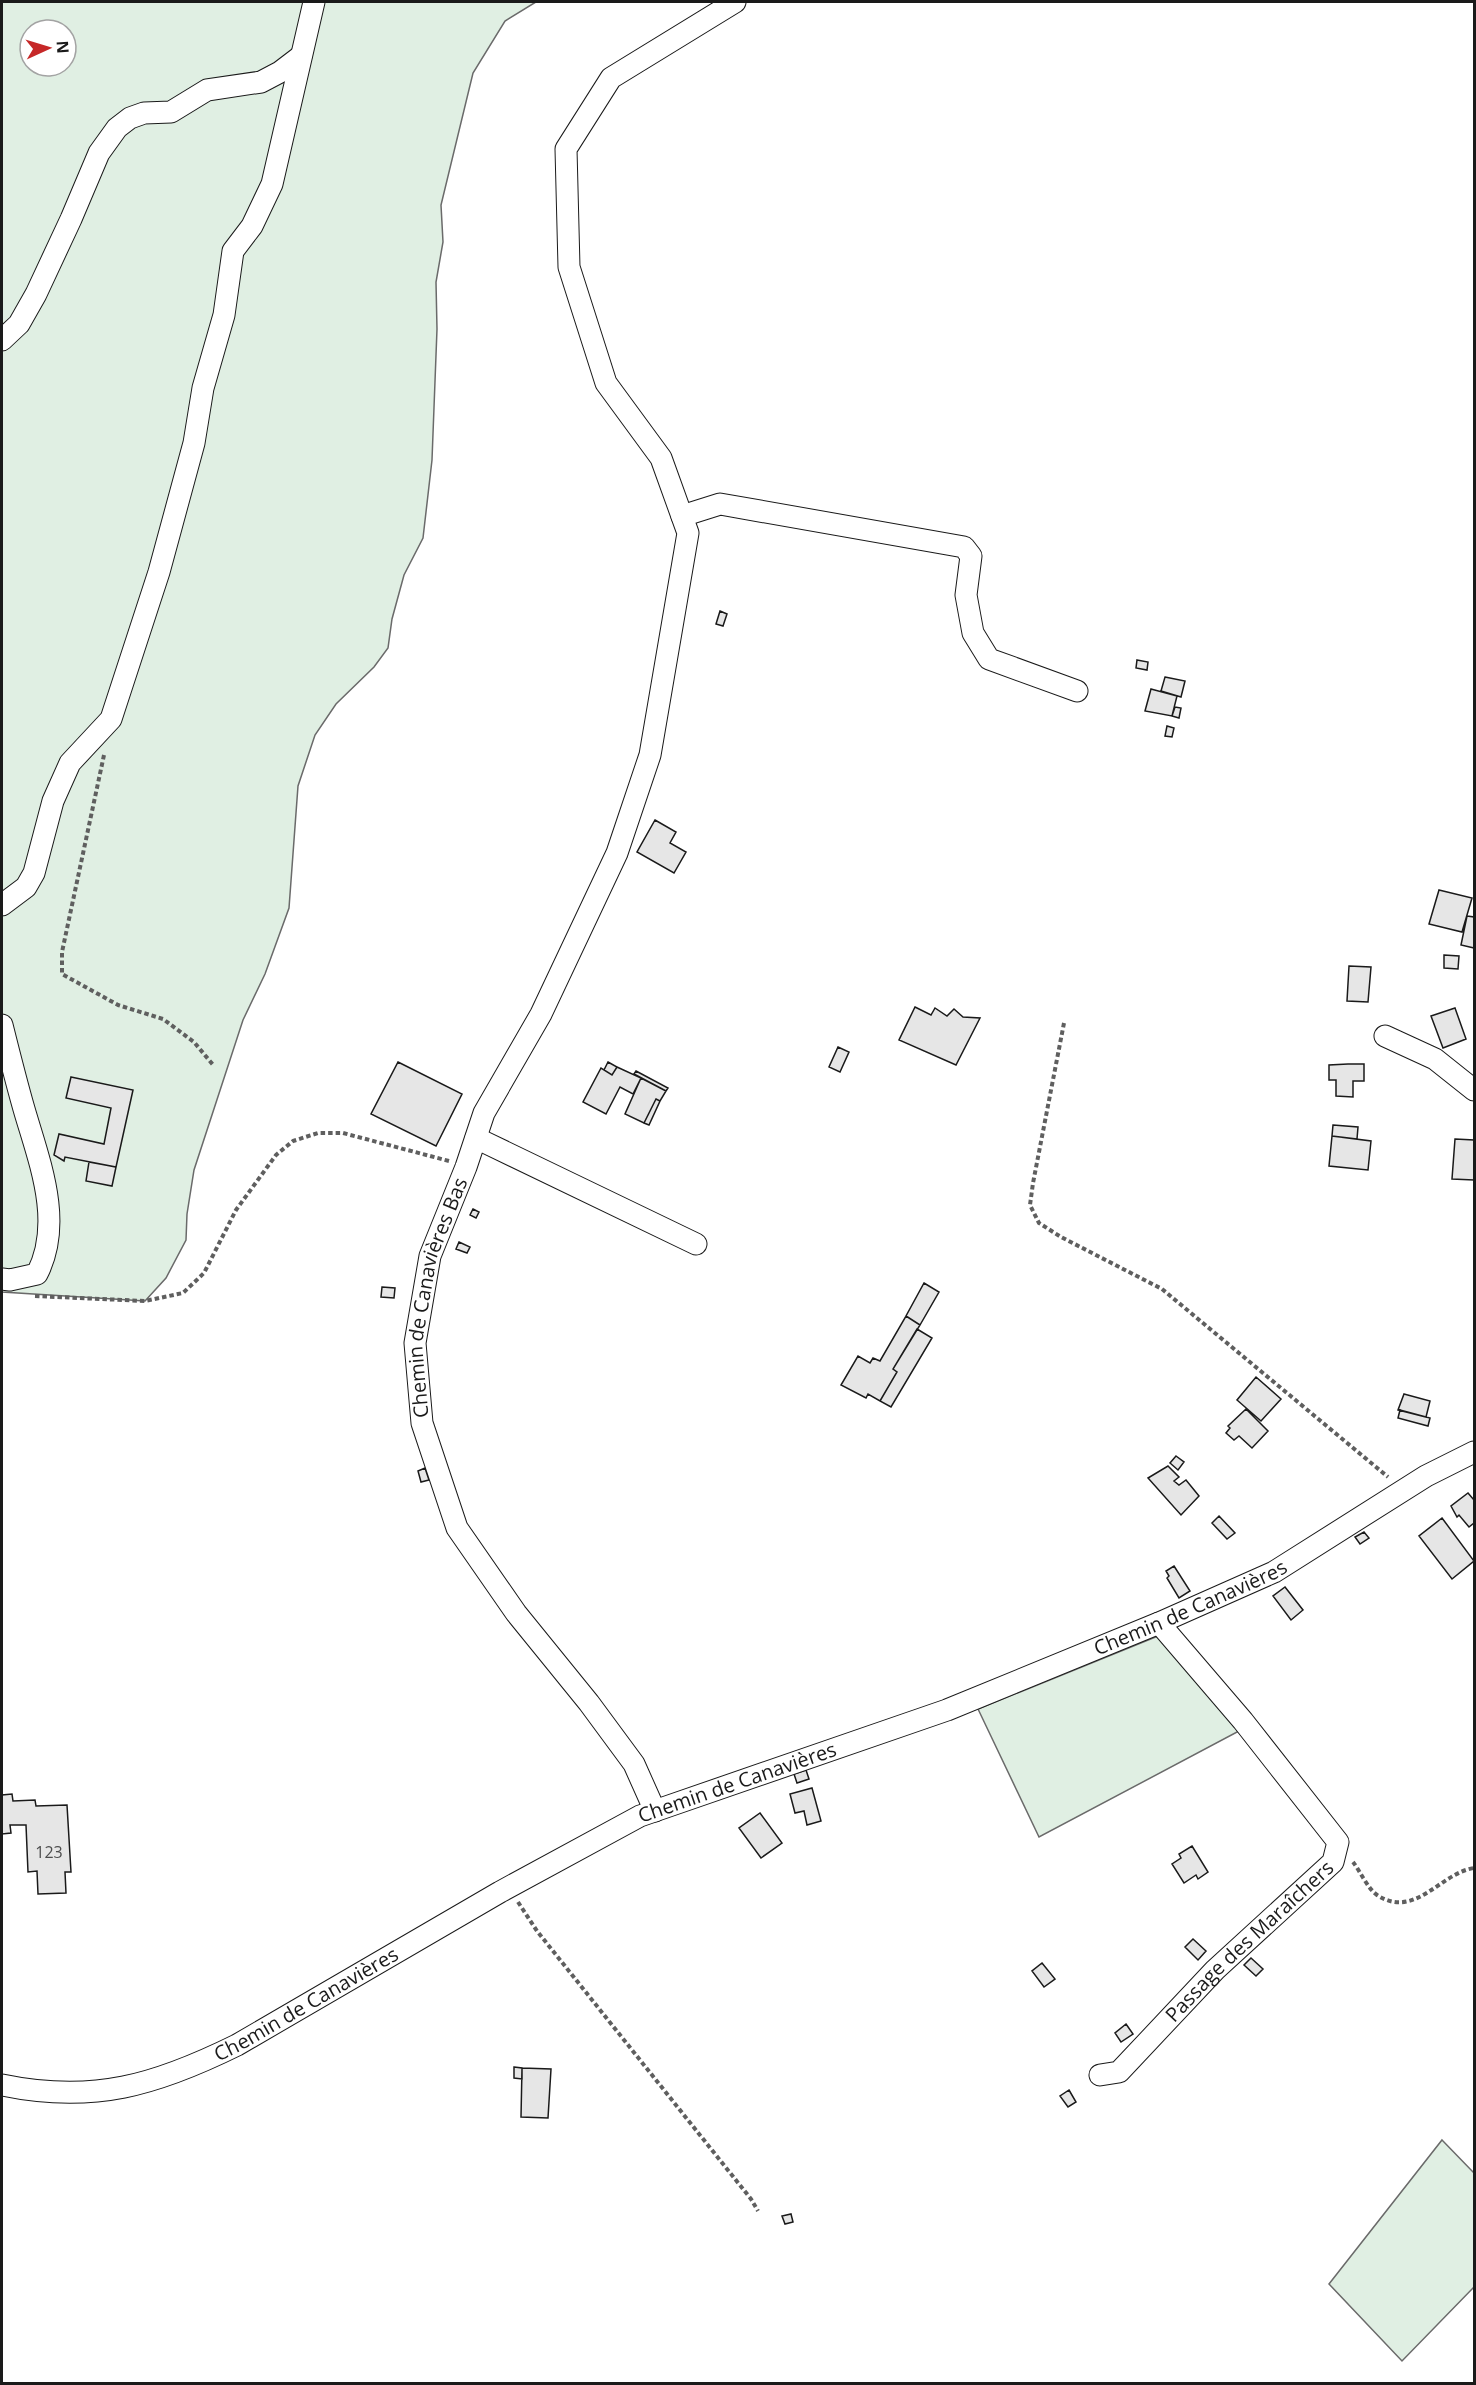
<svg xmlns="http://www.w3.org/2000/svg" width="1476" height="2385" font-family="'Open Sans',sans-serif">
<style>
.green{fill:#e0efe3;stroke:#6a6a6a;stroke-width:1.5;fill-rule:evenodd}
.building{fill:#e6e6e6;stroke:#1a1a1a;stroke-width:1.5}
.lines{fill:none;stroke-linecap:round;stroke-linejoin:round}
.minor-casing{stroke:#1a1a1a;stroke-width:23}
.path{stroke:#5f5f5f;stroke-width:4;stroke-dasharray:4.5 3;stroke-linecap:butt}
.minor{stroke:#fff;stroke-width:21}
.labels{text-anchor:middle;stroke-width:4.5;stroke-linejoin:round;paint-order:stroke}
.number-label{font-size:16px;fill:#4d4d4d}
.street-label{font-size:20px;fill:#1a1a1a;stroke:#fff}
</style>
<rect width="100%" height="100%" fill="#fff"/>
<path class="green" d="M2,2H536L505,21L473,73L441,205L443,242L436,282L437,329L432,460L423,538L404,575L392,619L388,648L374,667L336,704L315,735L298,786L289,908L265,974L243,1020L194,1170L187,1214L186,1240L166,1278L145,1301L2,1292ZM30,30H66V66H30Z
M1158,1636L1239,1731L1039,1837L978,1709Z
M1442,2140L1474,2173V2287L1402,2361L1329,2284Z"/>
<path class="building" d="M720,611L727,614L723,626L716,624Z
M1137,660L1148,662L1147,670L1136,668Z
M1165,677L1185,681L1181,697L1161,691Z
M1151,689L1177,696L1172,716L1145,711Z
M1175,707L1181,708L1179,718L1172,716Z
M1167,726L1174,728L1172,737L1165,736Z
M655,820L676,832L670,843L686,852L674,873L637,852Z
M1439,890L1472,898L1462,932L1429,924Z
M1467,916L1474,917V948L1461,945Z
M1444,955L1459,956L1458,969L1444,968Z
M1349,966L1371,967L1368,1002L1347,1001Z
M915,1007L931,1015L935,1008L947,1016L954,1009L963,1017L980,1018L956,1065L899,1040Z
M1455,1008L1466,1039L1443,1048L1431,1016Z
M838,1047L849,1052L840,1072L829,1067Z
M398,1062L462,1094L436,1146L371,1114Z
M608,1062L617,1067L612,1075L604,1070Z
M1348,1064H1364V1081H1353V1097L1336,1096V1080H1329V1065Z
M617,1067L641,1078L633,1094L620,1087L606,1114L583,1102L601,1068L612,1075Z
M636,1071L668,1088L666,1091L634,1074Z
M71,1077L133,1090L116,1167L65,1157L64,1161L54,1155L59,1134L104,1144L111,1108L66,1098Z
M641,1078L666,1091L660,1101L656,1099L644,1123L625,1114Z
M656,1099L660,1101L649,1125L644,1123Z
M1333,1125L1358,1127L1357,1139L1332,1136Z
M1332,1136L1371,1141L1368,1170L1329,1166Z
M1455,1139L1474,1140V1180L1452,1179Z
M89,1162L116,1167L112,1186L86,1181Z
M473,1209L479,1212L476,1218L470,1215Z
M459,1242L470,1247L467,1253L456,1249Z
M924,1283L939,1292L920,1325L906,1316Z
M382,1287L395,1288L394,1298L381,1297Z
M906,1316L920,1325L893,1369L897,1372L880,1401L868,1394L866,1398L841,1385L858,1356L870,1363L873,1358L880,1361Z
M917,1329L932,1338L891,1407L880,1401L897,1372L893,1369Z
M1256,1377L1281,1399L1261,1421L1237,1400Z
M1404,1394L1430,1401L1426,1417L1398,1410Z
M1246,1409L1268,1431L1252,1448L1239,1436L1234,1440L1226,1433L1230,1428L1228,1426Z
M1400,1410L1430,1418L1428,1426L1398,1418Z
M1176,1456L1184,1462L1178,1470L1170,1463Z
M1168,1466L1179,1477L1174,1481L1179,1485L1186,1480L1199,1496L1181,1515L1148,1478Z
M425,1468L429,1480L421,1482L418,1471Z
M1468,1493L1474,1500V1523L1469,1527L1459,1515L1457,1517L1451,1506Z
M1219,1516L1235,1533L1227,1539L1212,1523Z
M1442,1518L1474,1561L1452,1579L1419,1536Z
M1364,1532L1369,1538L1360,1544L1355,1537Z
M1174,1566L1190,1591L1179,1598L1167,1578L1169,1576L1166,1571Z
M1285,1587L1303,1610L1291,1620L1273,1596Z
M806,1770L809,1779L797,1783L794,1774Z
M812,1788L821,1821L807,1825L804,1811L795,1813L790,1794Z
M12,1794L13,1801L35,1800L36,1806L67,1805L71,1872H65L66,1893L38,1894L37,1871L28,1872L26,1825H10L11,1833L2,1834V1795Z
M760,1813L782,1843L761,1858L739,1828Z
M1192,1846L1208,1872L1198,1879L1196,1875L1184,1883L1172,1864L1181,1858L1179,1854Z
M1193,1939L1206,1951L1198,1960L1185,1947Z
M1251,1958L1263,1969L1256,1976L1244,1965Z
M1042,1963L1055,1979L1044,1987L1032,1971Z
M1126,2024L1133,2034L1121,2042L1115,2033Z
M514,2067L522,2068V2079L514,2078Z
M522,2068L551,2069L548,2118L521,2117Z
M1069,2090L1076,2102L1068,2107L1060,2096Z
M791,2214L793,2222L785,2224L782,2216Z"/>
<g class="lines">
<g class="minor-casing">
<g id="minor">
<path d="M2,340L19,324L36,294L71,219L99,153L117,128L130,118L144,113L171,112L207,90L261,82L280,72L301,56"/>
<path d="M682,516L720,504L964,547L971,556L966,595L973,633L989,659L1077,691"/>
<path d="M2,905L26,887L34,873L53,801L70,763L111,719L159,572L194,443L203,388L224,315L233,251L252,226L272,184L314,2"/>
<path d="M2,1025C9,1053 16,1081 24,1109C39,1161 64,1222 37,1274L10,1280L2,1279"/>
<path d="M1385,1036L1435,1059L1474,1090"/>
<path d="M476,1138L696,1244"/>
<path id="s1" d="M655,1811L634,1764L589,1703L516,1613L457,1528L422,1423L415,1343L430,1256L466,1167L484,1113L541,1014L617,853L650,755L688,533L661,458L606,383L569,267L566,149L611,78L735,2"/>
<path id="s2" d="M1100,2075L1119,2072L1215,1970L1333,1862L1338,1842L1243,1721L1159,1623"/>
<path id="s3" d="M2,2085C93,2104 156,2085 237,2045L500,1892L640,1816L947,1710L1159,1623L1274,1572L1426,1476L1474,1452"/>
</g>
</g>
<path class="path" d="M104,755L62,952V974L118,1005L163,1019L194,1042L214,1066
M1064,1023L1033,1183L1030,1205L1039,1223L1061,1237L1162,1289L1388,1477
M35,1296L145,1301L183,1293L204,1273L236,1210L276,1155L293,1141L318,1133H343L449,1161
M1353,1862C1360,1871 1368,1889 1377,1895C1415,1920 1440,1873 1474,1868
M518,1902L537,1931L751,2199L758,2211"/>
<use href="#minor" class="minor"/>
</g>
<g class="labels">
<g class="number-label">
<text x="49" y="1858">123</text>
</g>
<g class="street-label">
<text dy="7" stroke="none"><textPath href="#s1" startOffset="586">Chemin de Canavières Bas</textPath></text>
<text dy="7" stroke="none"><textPath href="#s3" startOffset="1296">Chemin de Canavières</textPath></text>
<text dy="7" stroke="none"><textPath href="#s3" startOffset="810">Chemin de Canavières</textPath></text>
<text dy="7" stroke="none"><textPath href="#s2" startOffset="204">Passage des Maraîchers</textPath></text>
<text dy="7" stroke="none"><textPath href="#s3" startOffset="324">Chemin de Canavières</textPath></text>
</g>
</g>
<rect width="1476" height="2385" fill="none" stroke="#1a1a1a" stroke-width="6"/>
<g transform="translate(48 48) rotate(86)"><circle r="28" fill="#ffffff" stroke="#a3a3a3" stroke-width="1.5"/>
<path d="M0-4.5L10 22L0 15L-10 22Z" fill="#c62828"/>
<text y="-9" font-size="16" font-weight="bold" text-anchor="middle" fill="#1a1a1a">N</text>
</g>
</svg>
